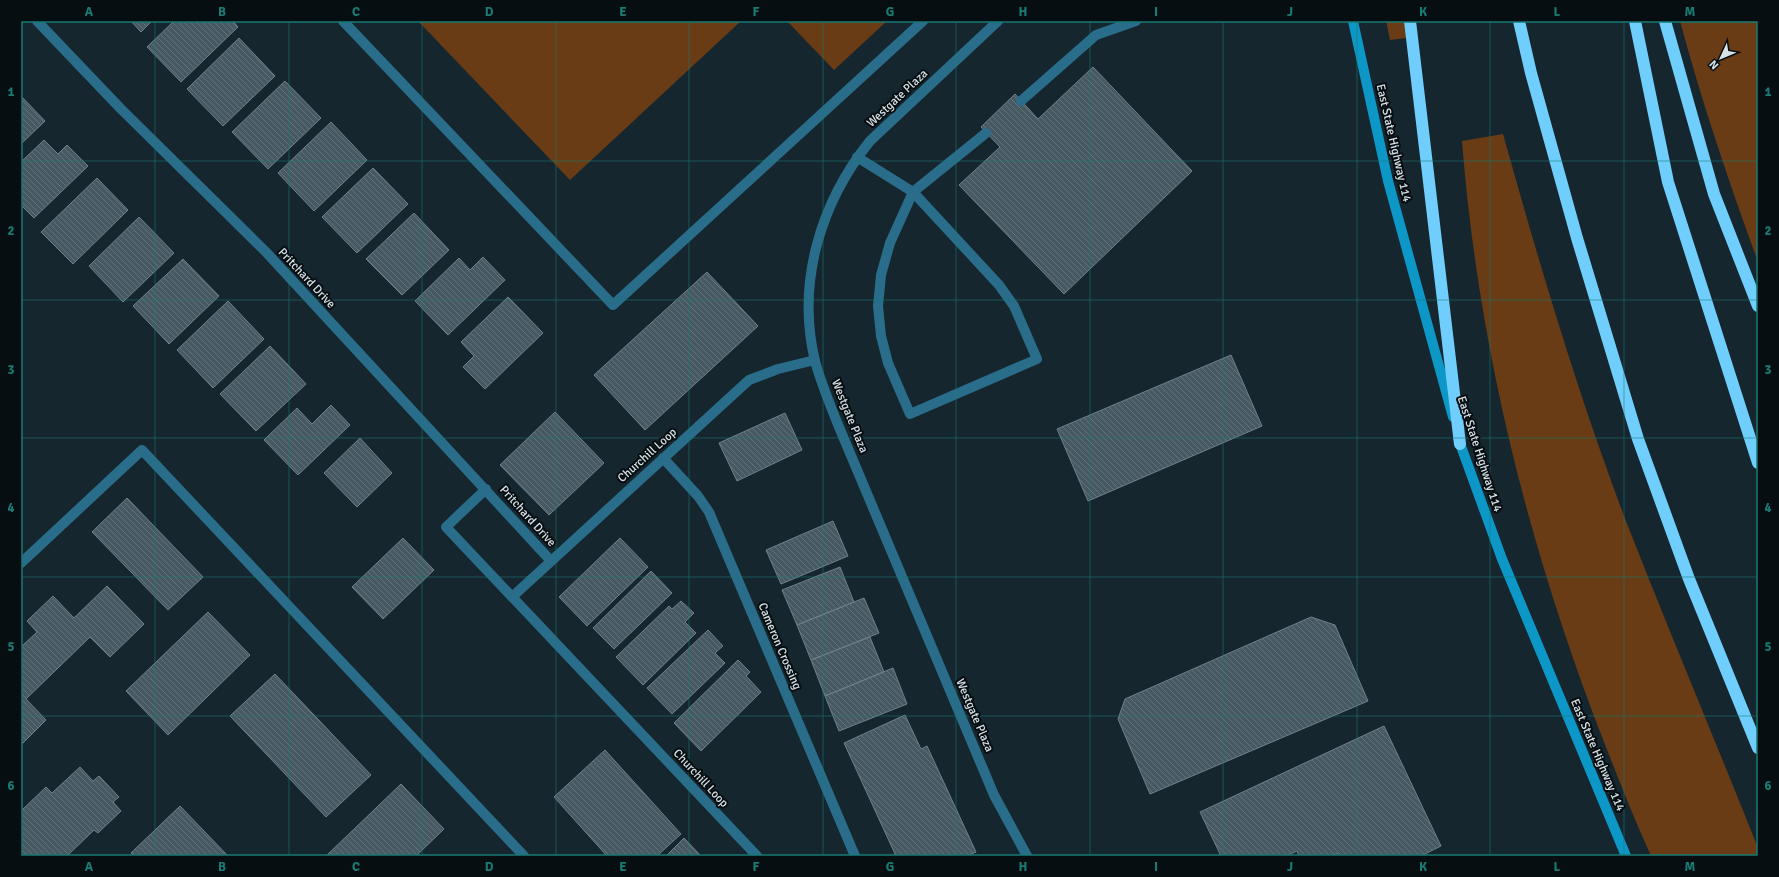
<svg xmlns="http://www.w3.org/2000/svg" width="1779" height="877" font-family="Signika,sans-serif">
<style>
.grass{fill:#693c15}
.building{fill:url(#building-back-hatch);stroke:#6e808a}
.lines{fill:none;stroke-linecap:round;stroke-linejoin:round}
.service{stroke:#296d8b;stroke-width:10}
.minor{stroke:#296d8b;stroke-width:10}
.secondary{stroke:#0c97c7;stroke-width:10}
.motorway{stroke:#6fcefb;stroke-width:12}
.grid{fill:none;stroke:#197b74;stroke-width:1;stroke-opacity:0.55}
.labels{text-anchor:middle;stroke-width:4;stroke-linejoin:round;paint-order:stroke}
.street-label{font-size:12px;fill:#d7e2e7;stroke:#070e11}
.neatline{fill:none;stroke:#197b74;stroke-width:1.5}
.grid-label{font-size:13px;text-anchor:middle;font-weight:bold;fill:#197b74}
</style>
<defs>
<pattern id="building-back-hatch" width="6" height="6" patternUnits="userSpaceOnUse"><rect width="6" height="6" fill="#475962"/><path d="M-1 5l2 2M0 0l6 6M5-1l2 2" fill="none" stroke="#617178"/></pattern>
</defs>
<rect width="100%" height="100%" fill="#16262e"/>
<path class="grass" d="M418,21H741L570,180Z
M787,21H887L834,70Z
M1386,21H1405L1407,38L1390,40Z
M1680,21H1758V262C1729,182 1702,103 1680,21Z
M1503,134C1539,263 1577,391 1624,516C1667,627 1714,737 1758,848V856H1651C1634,819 1619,780 1604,742C1529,550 1478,347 1462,141Z"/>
<path class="building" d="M131,21H152L141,32Z
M174,21H233L238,27L181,82L147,47Z
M239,38L275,76L223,126L187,89Z
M1093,67L1192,171L1064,294L959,185L1000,147L981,127L1015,94L1038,119Z
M285,81L321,118L268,169L232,132Z
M21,96L45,121L21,144Z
M331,122L367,160L314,211L278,173Z
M44,140L58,154L67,145L88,166L34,218L21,205V162Z
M373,168L408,204L357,253L322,217Z
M97,178L128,210L73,264L41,232Z
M414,213L449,250L402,295L366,259Z
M139,217L174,253L123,302L89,266Z
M483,257L505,280L448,335L415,301L459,258L470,270Z
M183,259L219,296L169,344L133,306Z
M707,272L758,326L645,430L594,375Z
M508,297L543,333L485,389L463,367L474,356L461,342Z
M228,301L264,339L213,388L177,350Z
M270,346L306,384L256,431L220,394Z
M1231,355L1262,426L1088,501L1057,429Z
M331,405L350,425L298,475L264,440L297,408L312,424Z
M555,412L604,463L549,515L500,465Z
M785,413L802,450L737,481L719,443Z
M360,438L392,473L357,507L324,473Z
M127,498L203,577L168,610L92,532Z
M833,521L848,556L781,584L766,550Z
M403,538L434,570L383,619L352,587Z
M620,538L648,567L587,626L559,597Z
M840,567L854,602L797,625L782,590Z
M651,571L672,593L614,649L593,628Z
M107,586L144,624L110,657L90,637L26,699L46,720L21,745V647L37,632L27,621L53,596L74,618Z
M864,598L879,633L811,660L797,625Z
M681,601L694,613L685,622L696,633L643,685L616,657L669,606L672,609Z
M208,612L250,655L168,735L126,691Z
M1311,617L1335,625L1368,701L1150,794L1118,719L1125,699Z
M708,630L723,646L715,653L725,663L672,714L647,688Z
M870,637L884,672L825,696L811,660Z
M738,660L750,672L746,676L761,692L701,751L674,723Z
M893,668L907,704L839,731L825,696Z
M275,674L371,775L326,817L230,716Z
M905,715L921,749L927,746L976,852L966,856H896L844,743Z
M1384,726L1441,846L1421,856H1339L1337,853L1332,856H1299L1297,851L1286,856H1221L1200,812Z
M605,750L681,834L657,856H607L554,797Z
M80,767L93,781L99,776L119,797L113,802L121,811L98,833L94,830L67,856H21V811L46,787L52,793Z
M401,784L444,829L416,856H326Z
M180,806L228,856H135L131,853Z
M684,838L701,856H666Z"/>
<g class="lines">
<path class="service" d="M343,21L613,305L923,21
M1021,101L1096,35L1136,21
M857,157L913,192L999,285L1014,306L1037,359L910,414L888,363L881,336L878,306L881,275L890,243L913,192L986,133
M21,563L142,450L524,856"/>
<path class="minor" d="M37,21L121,109L266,252L551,561
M998,21L870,141C821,202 796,282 815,361C821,383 830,405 839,427L994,795L1027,856
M663,458L698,496L709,512L855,856
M486,489L446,527L757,856
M512,597L749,380L778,369L815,360"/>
<path class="secondary" d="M1353,21L1388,181L1453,417
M1458,438L1502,559L1626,856"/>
<path class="motorway" d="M1410,21L1460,444
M1519,21L1531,73L1577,238L1638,439L1689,579L1758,748
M1635,21L1668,182L1758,463
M1665,21L1714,194L1758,306"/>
</g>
<path class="grid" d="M155,21V856M289,21V856M422,21V856M556,21V856M689,21V856M823,21V856M956,21V856M1090,21V856M1223,21V856M1357,21V856M1490,21V856M1624,21V856M21,161H1758M21,300H1758M21,438H1758M21,577H1758M21,716H1758"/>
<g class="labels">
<g class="street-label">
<text transform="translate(897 98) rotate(-43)" y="4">Westgate Plaza</text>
<text transform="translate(1394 143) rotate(77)" y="4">East State Highway 114</text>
<text transform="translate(307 278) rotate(47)" y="4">Pritchard Drive</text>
<text transform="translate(850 416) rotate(68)" y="4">Westgate Plaza</text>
<text transform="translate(1480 454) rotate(72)" y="4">East State Highway 114</text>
<text transform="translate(647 455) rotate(-42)" y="4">Churchill Loop</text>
<text transform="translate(528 516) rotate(48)" y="4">Pritchard Drive</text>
<text transform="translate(780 646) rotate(67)" y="4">Cameron Crossing</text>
<text transform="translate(975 715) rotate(67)" y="4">Westgate Plaza</text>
<text transform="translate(1598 755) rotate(67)" y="4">East State Highway 114</text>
<text transform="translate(701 778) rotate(47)" y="4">Churchill Loop</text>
</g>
</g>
<rect width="1779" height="877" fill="none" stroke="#070e11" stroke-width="44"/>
<g transform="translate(1721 58) rotate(226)" stroke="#070e11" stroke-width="3" paint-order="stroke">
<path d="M0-3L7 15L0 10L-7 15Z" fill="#d7e2e7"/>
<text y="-6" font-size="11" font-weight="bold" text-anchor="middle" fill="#d7e2e7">N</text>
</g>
<rect x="22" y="22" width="1735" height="833" class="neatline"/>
<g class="grid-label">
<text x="89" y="16">A</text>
<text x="222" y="16">B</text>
<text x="356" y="16">C</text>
<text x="489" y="16">D</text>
<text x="623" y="16">E</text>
<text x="756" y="16">F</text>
<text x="890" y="16">G</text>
<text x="1023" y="16">H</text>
<text x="1156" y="16">I</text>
<text x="1290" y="16">J</text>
<text x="1423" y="16">K</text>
<text x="1557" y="16">L</text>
<text x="1690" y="16">M</text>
<text x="11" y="96">1</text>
<text x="1768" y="96">1</text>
<text x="11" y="235">2</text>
<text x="1768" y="235">2</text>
<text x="11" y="374">3</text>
<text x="1768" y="374">3</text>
<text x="11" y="512">4</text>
<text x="1768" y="512">4</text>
<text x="11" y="651">5</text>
<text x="1768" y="651">5</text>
<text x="11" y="790">6</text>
<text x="1768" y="790">6</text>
<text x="89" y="871">A</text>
<text x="222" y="871">B</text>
<text x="356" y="871">C</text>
<text x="489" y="871">D</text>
<text x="623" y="871">E</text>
<text x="756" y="871">F</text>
<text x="890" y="871">G</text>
<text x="1023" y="871">H</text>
<text x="1156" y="871">I</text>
<text x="1290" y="871">J</text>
<text x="1423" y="871">K</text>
<text x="1557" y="871">L</text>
<text x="1690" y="871">M</text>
</g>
</svg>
